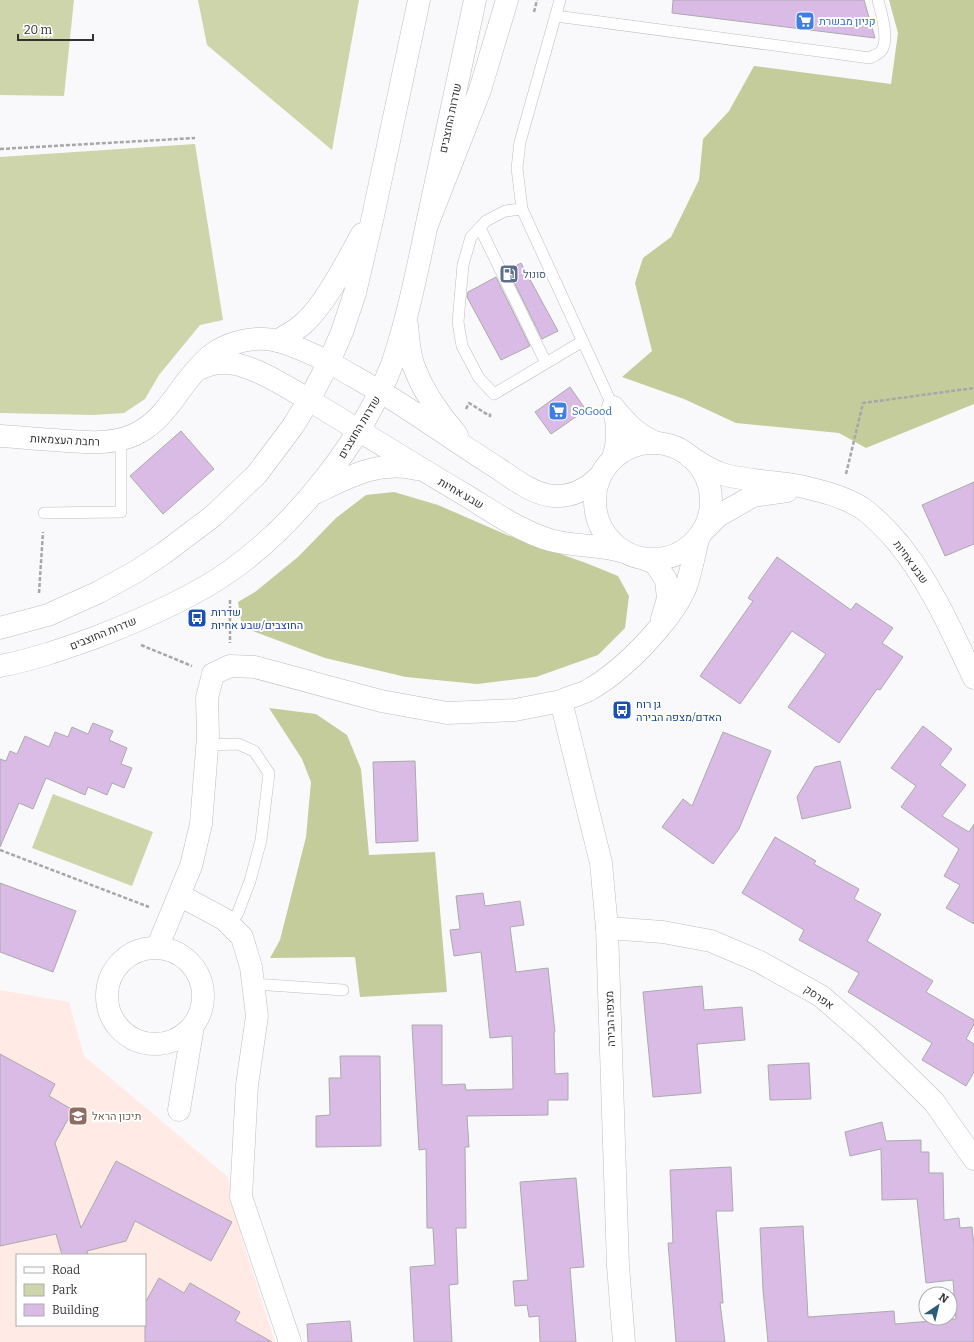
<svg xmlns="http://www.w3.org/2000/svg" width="974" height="1342" font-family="Bitter,Heebo,serif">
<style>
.education{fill:#ffeae5;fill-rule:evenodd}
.green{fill:#ced5aa}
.forest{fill:#c4cc9b}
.building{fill:#d9bbe5;stroke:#abaaac}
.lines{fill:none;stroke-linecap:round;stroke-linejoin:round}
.service-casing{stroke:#bebec0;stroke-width:12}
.minor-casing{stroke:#bebec0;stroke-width:23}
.tertiary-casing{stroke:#bebec0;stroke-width:23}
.secondary-casing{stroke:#bebec0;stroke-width:23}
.trunk-casing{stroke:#bebec0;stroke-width:23}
.path{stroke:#a7a7a9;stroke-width:2.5;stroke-dasharray:4 2;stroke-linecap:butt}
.service{stroke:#fff;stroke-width:11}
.minor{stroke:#fff;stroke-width:22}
.tertiary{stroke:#fff;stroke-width:22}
.secondary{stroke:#fff;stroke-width:22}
.trunk{stroke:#fff;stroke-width:22}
.labels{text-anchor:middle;stroke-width:4;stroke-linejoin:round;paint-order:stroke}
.shop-label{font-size:11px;fill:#366cbe;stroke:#fff;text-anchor:start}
.street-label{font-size:11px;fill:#323233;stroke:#fff}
.service-label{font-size:11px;fill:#4e5e75;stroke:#fff;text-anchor:start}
.transit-label{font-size:11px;fill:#164399;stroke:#fff;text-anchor:start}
.education-label{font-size:11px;fill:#785e54;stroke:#fff;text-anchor:start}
</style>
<rect width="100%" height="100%" fill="#f9f9fb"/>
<path class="education" d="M0,990L69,1002L84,1056L228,1177L241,1236L275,1342H0ZM17,1255H145V1325H17Z"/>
<path class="green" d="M0,0H74L64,96L0,95Z
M198,0H359L332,150L207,45Z
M195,144L223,320L200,325L159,375L145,399L124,413L94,415L0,413V157Z
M53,794L153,832L132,886L32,848Z"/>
<path class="forest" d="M889,0H974V404L866,448L839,433L736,423L684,399L622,377L652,351L635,283L643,258L671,237L699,180L703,139L729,111L754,66L891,84L898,33Z
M394,492L438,505L507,535L586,563L618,576L629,596L625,628L598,655L536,677L477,684L406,677L325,658L242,627L238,602L255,592L298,557L336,518L366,495Z
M269,708L316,714L347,735L361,769L369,855L435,852L447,992L360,997L355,957L270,958L280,940L306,837L311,782L302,759Z"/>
<path class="building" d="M673,0H864L875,38L672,13Z
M521,263L558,331L542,339L508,270Z
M496,277L530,346L501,360L467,297L468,292Z
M570,387L586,410L551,434L535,412Z
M181,431L214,469L163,514L130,476Z
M974,482V544L945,556L922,505Z
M777,557L851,610L856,603L893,628L882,643L903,657L880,690L877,689L839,743L788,707L826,654L792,631L740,704L700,676L753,601L748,598Z
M93,723L113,731L109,740L127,748L121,764L132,768L124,788L112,783L107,795L88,787L85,795L46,778L33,809L19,803L0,847V759L6,761L10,751L17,754L25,736L49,747L55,732L68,737L72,727L88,734Z
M923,726L952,749L940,765L966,785L942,816L969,832L974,824V924L946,908L960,885L944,876L959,849L901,807L916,786L891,768Z
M723,732L771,751L739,829L713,864L662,827L683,799L692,806Z
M415,761L418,841L376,843L373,762Z
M840,761L851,808L802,819L797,797L815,767Z
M775,837L816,861L814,864L859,889L854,899L881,914L867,941L933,981L926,992L974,1020V1024L966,1039L974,1044V1072L966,1086L922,1060L932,1043L848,992L859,973L799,940L804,930L742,893Z
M0,883L76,911L53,972L0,952Z
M483,893L485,906L520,901L524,925L510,927L516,972L548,968L555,1032H554L555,1074L568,1073V1100H548V1115L467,1116L469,1147H465L466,1228H456L458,1284L449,1285L452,1342H414L410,1267L435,1265L433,1228H427L426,1149L419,1150L412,1025H442V1085L465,1084L466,1090L513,1089L512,1036L490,1038L481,952L454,956L450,930L460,929L456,896Z
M702,986L704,1010L742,1007L745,1040L697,1044L701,1093L653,1097L643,992Z
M0,1054L55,1084L49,1096L73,1110L55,1143L81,1228L116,1161L232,1222L211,1261L135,1221L126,1241L87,1251L88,1255H62L56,1234L0,1246Z
M340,1056H380L381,1146L316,1147V1116L330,1115L329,1078H341Z
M809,1063L811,1099L770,1100L768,1065Z
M882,1122L886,1141L921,1140V1152H929V1173H943L944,1220L959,1218L960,1228L972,1227L974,1246V1342H768L763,1290L760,1228L803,1226L808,1317L894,1311L895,1324L956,1319L953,1280L926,1283L917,1199L882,1200L881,1149L850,1156L845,1132Z
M731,1167L733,1211H716L723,1303H720L725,1342H676L668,1243H673L670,1170Z
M576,1178L584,1267L570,1268L576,1342H540L539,1316L529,1317L527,1305L515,1306L513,1281L528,1280L520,1182Z
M159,1278L184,1293L190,1283L240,1312L235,1321L272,1342H145V1303Z
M350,1321L352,1342H308L307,1324Z"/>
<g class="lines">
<g class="service-casing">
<path id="service" d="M560,0L520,142L517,168L522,209L613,407
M556,16L870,58C873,56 879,54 881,51C890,41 881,12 878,0
M522,209L505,211L486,221L471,237L463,265L458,322L462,346L479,378L494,394L583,341
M480,228L546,363
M44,513L121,512V439
M208,745L238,744L254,751L269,773L261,840L250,881L237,915L224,919
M253,984L343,990"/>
</g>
<g class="minor-casing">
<path id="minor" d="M199,369C206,366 213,363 220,363C246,360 287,387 309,400
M613,407C626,423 638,436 657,443
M613,407C618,424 619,441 613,458
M0,436C18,437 36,439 54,440C83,442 117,447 143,430C162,418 174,398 187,381C194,373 201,363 210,356C227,342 256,335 278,341C296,346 312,354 329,362
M179,895L224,919L242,937L251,967L257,1016L247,1085L241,1197L290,1342
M607,928L663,932L711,941L760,962L821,996L867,1036L934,1102L974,1159
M157,948L191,866L201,824L208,736L207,698L213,674L230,666L255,667L381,701L447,713L515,710L561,701
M107 996a48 48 0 1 1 96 0a48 48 0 1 1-96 0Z
M179,1110L193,1026"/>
</g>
<g class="tertiary-casing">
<path id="tertiary" d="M645,559L655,563L666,580L668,598L662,619
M624,1342L618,1266L607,928L601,863L561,701C569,697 579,695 587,691C616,675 639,652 660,627C670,615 679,603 685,589C691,573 694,556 698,539"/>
</g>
<g class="secondary-casing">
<path id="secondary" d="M407,325C408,338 409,352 413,364C422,390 439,414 457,435
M277,341C286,336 295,331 303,324C325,305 347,261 362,234
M329,362C354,377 380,391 405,407C436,427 467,449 499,469C515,480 533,494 553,496C571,497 587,489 599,477
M309,400C362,432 414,465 467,496C493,512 520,531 550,540C574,547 600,544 624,552
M595 501a58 58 0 1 1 116 0a58 58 0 1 1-116 0Z
M690,457C700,463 709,469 719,473C742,481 775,481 800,486C821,491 843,496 862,508C876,518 888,531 899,544C932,585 952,632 974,678
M315,493C349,477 378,460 417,469
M704,530L718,516L753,496L787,491
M0,628L48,615L99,592L137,571L164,553L213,516L257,474L293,426L309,400L329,362L342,332L355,293L373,216L419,0
M0,666C32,660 63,649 94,638C138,621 192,598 230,571C298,523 363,439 393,362C396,352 399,342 402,332C413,294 420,256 428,219C444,146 460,73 475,0"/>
</g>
<g class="trunk-casing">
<path id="trunk" d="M427,225L480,90L507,0"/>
</g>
<path class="path" d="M534,12L537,0
M0,149L195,138
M466,409L469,403L490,416V412
M846,474L863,403L974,388
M39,593L43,532
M230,600V643
M141,645L192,666
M0,850L149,907"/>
<use href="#service" class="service"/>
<use href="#minor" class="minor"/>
<use href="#tertiary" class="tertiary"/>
<use href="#secondary" class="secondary"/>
<use href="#trunk" class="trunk"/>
</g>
<defs>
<g id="supermarket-square" transform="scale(1)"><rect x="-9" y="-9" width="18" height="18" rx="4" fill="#3f7fe0" stroke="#fff"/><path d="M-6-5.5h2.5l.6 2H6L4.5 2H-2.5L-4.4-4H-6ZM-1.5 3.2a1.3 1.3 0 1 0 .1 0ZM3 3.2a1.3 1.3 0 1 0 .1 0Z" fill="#fff"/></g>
<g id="fuel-square" transform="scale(1)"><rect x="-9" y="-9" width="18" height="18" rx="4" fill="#5c6f8a" stroke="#fff"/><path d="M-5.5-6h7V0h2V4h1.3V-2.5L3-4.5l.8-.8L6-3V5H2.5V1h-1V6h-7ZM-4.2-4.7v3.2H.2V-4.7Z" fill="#fff"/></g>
<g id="bus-square" transform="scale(1)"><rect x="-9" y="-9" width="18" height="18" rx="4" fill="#1a4fb4" stroke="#fff"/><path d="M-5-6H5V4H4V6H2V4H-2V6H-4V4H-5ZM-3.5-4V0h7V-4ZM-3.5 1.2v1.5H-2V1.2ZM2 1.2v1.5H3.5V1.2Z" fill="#fff"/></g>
<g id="school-square" transform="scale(1)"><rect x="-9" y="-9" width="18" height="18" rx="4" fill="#8d6e63" stroke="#fff"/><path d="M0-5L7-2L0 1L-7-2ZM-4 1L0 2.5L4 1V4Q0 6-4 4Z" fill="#fff"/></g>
</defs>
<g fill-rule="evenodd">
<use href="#supermarket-square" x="805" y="21"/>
<use href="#fuel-square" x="509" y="274"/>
<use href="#supermarket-square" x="558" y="411"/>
<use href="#bus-square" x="197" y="618"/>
<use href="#bus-square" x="622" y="710"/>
<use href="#school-square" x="78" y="1116"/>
</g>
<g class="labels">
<g class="shop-label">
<text x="819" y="25">קניון מבשרת</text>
<text x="572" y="415">SoGood</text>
</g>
<g class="street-label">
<text transform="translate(450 118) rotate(-78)" y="4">שדרות החוצבים</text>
<text transform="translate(359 427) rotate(-59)" y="4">שדרות החוצבים</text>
<text transform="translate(65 440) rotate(3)" y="4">רחבת העצמאות</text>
<text transform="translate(461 493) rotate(30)" y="4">שבע אחיות</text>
<text transform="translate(911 562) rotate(54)" y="4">שבע אחיות</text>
<text transform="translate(103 633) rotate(-22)" y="4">שדרות החוצבים</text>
<text transform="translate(819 997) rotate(34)" y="4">אפרסק</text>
<text transform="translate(610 1019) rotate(-92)" y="4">מצפה הבירה</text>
</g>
<g class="service-label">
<text x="523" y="278">סונול</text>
</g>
<g class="transit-label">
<text x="211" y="616">שדרות<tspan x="211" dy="13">החוצבים/שבע אחיות</tspan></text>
<text x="636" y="708">גן רוח<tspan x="636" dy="13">האדם/מצפה הבירה</tspan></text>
</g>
<g class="education-label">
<text x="92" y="1120">תיכון הראל</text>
</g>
</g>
<rect x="16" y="1254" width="130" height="72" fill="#ffffff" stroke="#adadad"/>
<rect x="24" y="1267" width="20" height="6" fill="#ffffff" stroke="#adadad"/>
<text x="52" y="1274" font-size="12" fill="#323233">Road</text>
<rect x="24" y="1284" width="20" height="12" fill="#ced5aa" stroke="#adadad"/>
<text x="52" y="1294" font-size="12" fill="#323233">Park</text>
<rect x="24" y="1304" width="20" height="12" fill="#d9bbe5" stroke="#adadad"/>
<text x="52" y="1314" font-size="12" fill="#323233">Building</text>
<g transform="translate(938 1306) rotate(35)"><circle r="19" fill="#ffffff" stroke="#adadad"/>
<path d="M0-3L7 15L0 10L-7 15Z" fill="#2b5c7a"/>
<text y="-6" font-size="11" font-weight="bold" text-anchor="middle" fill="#323233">N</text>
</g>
<path d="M18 34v6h75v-6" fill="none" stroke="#323233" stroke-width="2"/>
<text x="24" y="34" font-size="12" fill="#323233" stroke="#ffffff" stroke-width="3" paint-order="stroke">20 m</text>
</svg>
